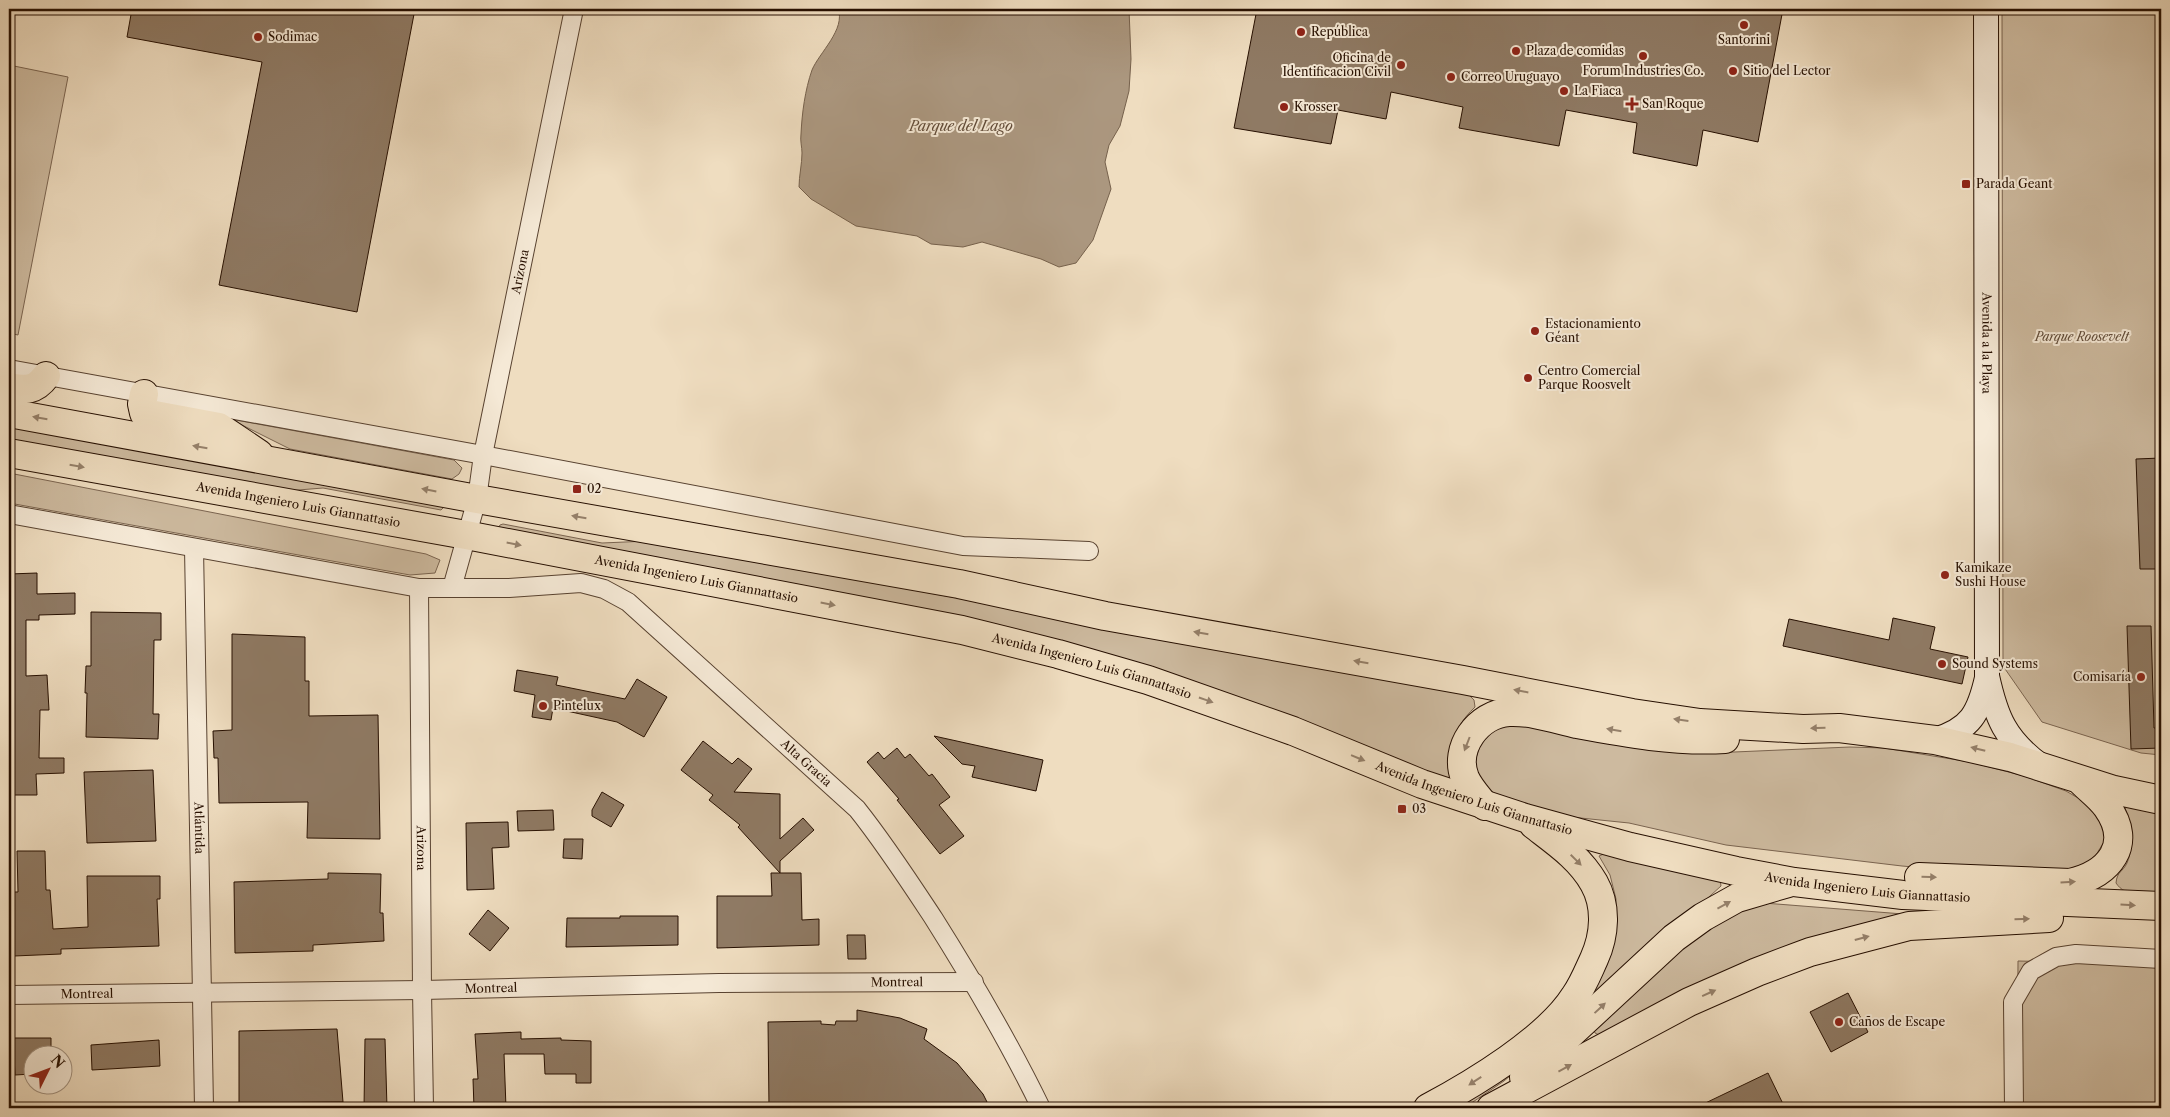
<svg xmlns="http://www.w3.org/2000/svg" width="2170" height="1117" font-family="'Libre Caslon Text',serif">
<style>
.green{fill:#cdba9f;stroke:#7a6450}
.water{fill:#ab977f;stroke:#76614c}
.building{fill:#8f7a64;stroke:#260f00}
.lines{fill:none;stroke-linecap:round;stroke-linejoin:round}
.street-casing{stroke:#584230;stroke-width:20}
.secondary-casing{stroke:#260f00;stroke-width:26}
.primary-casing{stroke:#260f00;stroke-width:30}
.street{stroke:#f5e9d6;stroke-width:18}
.secondary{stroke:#f5e9d6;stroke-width:24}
.primary{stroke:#efddc0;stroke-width:28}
.oneway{fill:#95806a}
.poi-dot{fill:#8f2418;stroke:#f5e9d6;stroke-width:2}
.labels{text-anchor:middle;stroke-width:4;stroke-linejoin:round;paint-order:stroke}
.poi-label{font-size:12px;fill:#260f00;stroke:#f5e9d6;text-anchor:start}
.street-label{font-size:12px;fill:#260f00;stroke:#f5e9d6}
.park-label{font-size:12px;font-style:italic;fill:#604b38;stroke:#f5e9d6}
.water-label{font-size:14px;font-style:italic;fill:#624c39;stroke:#f5e9d6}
</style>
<rect width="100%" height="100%" fill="#efddc0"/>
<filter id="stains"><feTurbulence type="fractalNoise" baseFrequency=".004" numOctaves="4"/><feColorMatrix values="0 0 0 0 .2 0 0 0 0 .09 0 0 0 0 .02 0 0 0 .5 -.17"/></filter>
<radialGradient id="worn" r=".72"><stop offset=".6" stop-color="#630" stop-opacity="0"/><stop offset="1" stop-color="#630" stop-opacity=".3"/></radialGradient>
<path class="green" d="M2002,9H2161V755L2141,753L2042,722L2003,666Z
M9,65L68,77L18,335L9,333Z
M154,405L454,460L462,468L459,474L452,479L290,449L236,422Z
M9,424L445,506L441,510L323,488L286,491L9,440Z
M9,473L426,554L440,560L435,573L410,575L9,503Z
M503,524L602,543L648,541L1466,692L1474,700L1475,707C1449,732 1452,749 1454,782L1244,701L498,528L500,525Z
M1510,723L1711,753L1850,747L1884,748L1970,762L2024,776L2066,791L2090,805L2103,822L2105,840L2093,860L2082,868L2055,871L1948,870L1902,866L1726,845L1629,823L1571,817L1534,809L1492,793L1477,776L1474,764L1483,736Z
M2124,805L2161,812V894C2144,894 2126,898 2116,883C2117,871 2123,872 2127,863C2135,844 2130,824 2124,805Z
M1606,853L1720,879L1721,886L1537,1053L1504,1081L1464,1108H1446L1474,1094L1615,933L1616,899L1610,875L1599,856Z
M1764,903L1903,914L1599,1035L1595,1033L1594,1030L1596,1025L1703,930L1746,908Z
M2018,961L2161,964V1108H2017Z"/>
<path class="water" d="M838,9H1129L1131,59L1129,91L1120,126L1109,145L1105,162L1111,189L1093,240L1076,263L1059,267L1041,259L982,242L963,247L931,244L917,236L856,226L811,199L799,187C799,176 802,164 802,153C802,147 800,141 801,134C802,113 805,90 812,70C819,53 846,29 838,9Z"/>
<path class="building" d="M132,9H415L357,312L219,285L262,62L127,37Z
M1257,9H1783L1758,142L1703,130L1697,166L1633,153L1637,123L1566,110L1559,146L1459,128L1463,107L1391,92L1386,119L1338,110L1331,144L1234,128Z
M2161,458V569H2140L2136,459Z
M37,573V594L75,593V614L39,615V620H26V676L47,675L49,710H40L39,758H64V773L36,774L37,795H12L11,712H9V574Z
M91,612L161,613V640H154L153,714H159L158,739L86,737L87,693H85L86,666H91Z
M1893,618L1935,627L1930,649L1968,657L1962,684L1783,646L1789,619L1889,640Z
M2127,626H2151L2154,728H2161V748L2131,749Z
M232,634L305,637V681H309V716L378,715L380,839L307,838L308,802L219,803L218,758H214L213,731L232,730Z
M517,670L558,677L556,685L625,699L637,679L667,697L644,737L617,722L553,708L551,720L532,717L535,695L514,691Z
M934,736L1043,760L1036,791L972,777L975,766L962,764Z
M703,741L732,764L738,758L752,769L734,792L780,794V839L803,818L814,830L780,861V873L738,827L740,825L709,800L713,795L681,770Z
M897,748L905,758L910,754L929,776L932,774L950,797L939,805L964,836L940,854L897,800L899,799L867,762L878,752L884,759Z
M153,770L156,841L87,843L84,772Z
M602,792L624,805L611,827L592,816V810Z
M553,810L554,830L518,831L517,811Z
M508,822L509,847L492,848L494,889L467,890L466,823Z
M564,839H583L582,859L563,858Z
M17,851H45L46,890H50L53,929L88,927L87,876H160V899H157L159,946L61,949V954L14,956L9,892H18Z
M328,873L381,874L380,913H383L384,941L313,945V951L235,953L234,882L328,879Z
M771,873H801L802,920L819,919V945L717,948V896H772Z
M488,910L509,928L490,951L469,934Z
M620,916H678V945L566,947L567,918H620Z
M847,935H865L866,959H848Z
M1848,993L1868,1032L1831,1052L1810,1012Z
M857,1010L900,1018L927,1029L924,1039L957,1063L983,1094L990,1108H769L768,1022L821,1021V1024L835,1025L836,1021H857Z
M337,1029L343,1102L239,1103V1031Z
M521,1032V1039L561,1038V1040L591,1041V1083H576V1074H545L544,1054H504L506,1108H474L473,1079H478L475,1034Z
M13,1038H51V1054H32V1074L15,1075Z
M365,1039H385L387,1108H364Z
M159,1040L160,1066L92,1070L91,1045Z
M1768,1073L1785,1108H1695Z"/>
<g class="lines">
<g class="street-casing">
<g id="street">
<path d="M9,369L483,455L963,546L1089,551"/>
<path id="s1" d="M9,514L419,588H509L581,583L604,589L628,602L857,809C885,844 909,881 934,919C973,981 1009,1042 1041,1108"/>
<path id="s2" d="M194,548L204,1108"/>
<path id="s3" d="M419,588L422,990L424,1108"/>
<path id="s4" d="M452,588L477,499L483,455L574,9"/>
<path id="s5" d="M9,995L422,990L719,983L974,982"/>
<path d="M2014,1108L2013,1002L2031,971L2056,957L2076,954L2161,959"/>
</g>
</g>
<g class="secondary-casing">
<g id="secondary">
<path id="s6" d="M1986,9L1987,676C1996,717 2005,740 2041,766"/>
<path d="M1935,740C1971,729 1979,713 1987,678"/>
</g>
</g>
<g class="primary-casing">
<g id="primary">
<path d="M9,387C26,390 35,391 46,376"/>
<path d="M144,394L142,404L144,413L219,427L259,454"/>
<path d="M9,413L477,499L959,584L1105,616L1463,680L1632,713L1700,723L1803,729L1839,728L1935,740L2010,757L2114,790L2161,800"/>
<path id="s7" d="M9,453L466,535L962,630L1058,654L1148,680L1293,731L1422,784L1525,818L1630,847L1736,871L1794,882L1903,895L2161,906"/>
<path d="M1485,806C1478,797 1470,789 1465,778C1453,748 1478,714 1509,712C1532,711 1555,719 1577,724C1626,733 1675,742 1725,739"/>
<path d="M1919,877L2070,883C2109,874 2134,845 2107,807C2100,797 2090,790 2082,782"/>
<path d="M1524,1077L1674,938L1703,917L1737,898L1788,883"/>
<path d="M1428,1108C1473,1084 1548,1039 1575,996C1583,985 1588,972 1594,959C1605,935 1607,906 1594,883C1580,858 1556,842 1534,825"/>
<path d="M1491,1108L1689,1002L1757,972L1810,952L1909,926L2049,918"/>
</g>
</g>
<use href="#street" class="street"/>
<use href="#secondary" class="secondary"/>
<use href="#primary" class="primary"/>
</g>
<defs><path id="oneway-solid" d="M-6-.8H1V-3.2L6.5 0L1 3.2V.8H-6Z" transform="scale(1.25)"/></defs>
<g class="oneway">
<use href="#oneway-solid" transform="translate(40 418) rotate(-170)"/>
<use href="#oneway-solid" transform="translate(200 447) rotate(-170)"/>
<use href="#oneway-solid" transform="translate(77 466) rotate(10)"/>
<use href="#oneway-solid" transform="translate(429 490) rotate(-169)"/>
<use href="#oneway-solid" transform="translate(579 517) rotate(-170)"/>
<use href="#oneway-solid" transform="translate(514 544) rotate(11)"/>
<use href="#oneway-solid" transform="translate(828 604) rotate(11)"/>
<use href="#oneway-solid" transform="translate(1201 633) rotate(-170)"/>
<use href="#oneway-solid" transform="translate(1361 662) rotate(-170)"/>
<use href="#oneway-solid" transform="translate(1521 691) rotate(-169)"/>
<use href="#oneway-solid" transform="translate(1206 700) rotate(19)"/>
<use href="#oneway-solid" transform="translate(1681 720) rotate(-172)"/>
<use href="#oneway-solid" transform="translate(1818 728) rotate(178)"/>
<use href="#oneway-solid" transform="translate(1614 730) rotate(-170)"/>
<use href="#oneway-solid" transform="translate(1467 744) rotate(111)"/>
<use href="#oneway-solid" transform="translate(1978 749) rotate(-166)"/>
<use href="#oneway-solid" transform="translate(1358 758) rotate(22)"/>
<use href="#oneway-solid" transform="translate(1576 860) rotate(45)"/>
<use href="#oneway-solid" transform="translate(1929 877) rotate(2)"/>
<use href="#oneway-solid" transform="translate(2068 882) rotate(-4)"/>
<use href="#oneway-solid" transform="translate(1724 905) rotate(-29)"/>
<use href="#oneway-solid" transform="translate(2128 905) rotate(3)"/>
<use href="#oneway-solid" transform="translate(2022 919) rotate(-2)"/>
<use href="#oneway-solid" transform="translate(1862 938) rotate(-15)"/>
<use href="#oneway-solid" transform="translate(1709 993) rotate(-24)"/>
<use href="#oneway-solid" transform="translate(1600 1008) rotate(-43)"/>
<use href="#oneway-solid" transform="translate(1565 1068) rotate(-29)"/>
<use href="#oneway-solid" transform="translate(1475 1081) rotate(147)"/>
</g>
<g class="poi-dot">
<circle cx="1744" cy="25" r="5"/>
<circle cx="1301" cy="32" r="5"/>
<circle cx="258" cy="37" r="5"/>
<circle cx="1516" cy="51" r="5"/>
<circle cx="1643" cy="56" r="5"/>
<circle cx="1401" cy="65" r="5"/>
<circle cx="1733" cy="71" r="5"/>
<circle cx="1451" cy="77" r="5"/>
<circle cx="1564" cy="91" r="5"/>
<path d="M1629.5 96.5h5v5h5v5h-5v5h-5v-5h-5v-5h5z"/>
<circle cx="1284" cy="107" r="5"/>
<rect x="1961" y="179" width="10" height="10" rx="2.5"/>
<circle cx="1535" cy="331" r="5"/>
<circle cx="1528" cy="378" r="5"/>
<rect x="572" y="484" width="10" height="10" rx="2.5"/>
<circle cx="1945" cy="575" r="5"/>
<circle cx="1942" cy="664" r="5"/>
<circle cx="2141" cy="677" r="5"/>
<circle cx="543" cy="706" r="5"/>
<rect x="1397" y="804" width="10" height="10" rx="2.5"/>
<circle cx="1839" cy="1022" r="5"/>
</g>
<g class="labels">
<g class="poi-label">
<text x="1311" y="36">República</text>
<text x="268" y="41">Sodimac</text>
<text x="1744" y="44" text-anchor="middle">Santorini</text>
<text x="1526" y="55">Plaza de comidas</text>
<text x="1391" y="62" text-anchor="end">Oficina de<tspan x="1391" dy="14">Identificacion Civil</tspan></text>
<text x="1643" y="75" text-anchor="middle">Forum Industries Co.</text>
<text x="1743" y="75">Sitio del Lector</text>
<text x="1461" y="81">Correo Uruguayo</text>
<text x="1574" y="95">La Fiaca</text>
<text x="1642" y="108">San Roque</text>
<text x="1294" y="111">Krosser</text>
<text x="1976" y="188">Parada Geant</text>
<text x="1545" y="328">Estacionamiento<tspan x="1545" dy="14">Géant</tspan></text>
<text x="1538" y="375">Centro Comercial<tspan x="1538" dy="14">Parque Roosvelt</tspan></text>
<text x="587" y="493">02</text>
<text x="1955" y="572">Kamikaze<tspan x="1955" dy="14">Sushi House</tspan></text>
<text x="1952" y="668">Sound Systems</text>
<text x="2131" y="681" text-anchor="end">Comisaría</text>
<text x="553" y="710">Pintelux</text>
<text x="1412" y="813">03</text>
<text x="1849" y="1026">Caños de Escape</text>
</g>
<g class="street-label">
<text dy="4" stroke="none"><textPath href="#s4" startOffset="324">Arizona</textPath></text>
<text dy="4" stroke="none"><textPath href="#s6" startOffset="334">Avenida a la Playa</textPath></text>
<text dy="4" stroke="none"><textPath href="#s7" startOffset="294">Avenida Ingeniero Luis Giannattasio</textPath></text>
<text dy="4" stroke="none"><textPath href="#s7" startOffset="699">Avenida Ingeniero Luis Giannattasio</textPath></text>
<text dy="4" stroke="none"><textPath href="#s7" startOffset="1104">Avenida Ingeniero Luis Giannattasio</textPath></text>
<text dy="4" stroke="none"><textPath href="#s1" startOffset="870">Alta Gracia</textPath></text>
<text dy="4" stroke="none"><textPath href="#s7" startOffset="1509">Avenida Ingeniero Luis Giannattasio</textPath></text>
<text dy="4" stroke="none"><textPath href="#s2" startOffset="280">Atlántida</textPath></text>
<text dy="4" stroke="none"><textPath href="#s3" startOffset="260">Arizona</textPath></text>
<text dy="4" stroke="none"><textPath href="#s7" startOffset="1914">Avenida Ingeniero Luis Giannattasio</textPath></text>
<text dy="4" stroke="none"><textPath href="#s5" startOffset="888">Montreal</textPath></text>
<text dy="4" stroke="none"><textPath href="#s5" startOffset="482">Montreal</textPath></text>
<text dy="4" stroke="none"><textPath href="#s5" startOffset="78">Montreal</textPath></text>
</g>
<g class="park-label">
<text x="2082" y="341">Parque Roosevelt</text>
</g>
<g class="water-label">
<text x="961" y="131">Parque del Lago</text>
</g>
</g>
<rect width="2170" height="1117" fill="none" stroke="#efddc0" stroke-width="30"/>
<rect x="10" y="10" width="2150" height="1097" fill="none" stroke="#260f00" stroke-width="2.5"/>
<rect x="15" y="15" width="2140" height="1087" fill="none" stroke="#260f00"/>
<g transform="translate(48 1070) rotate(48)"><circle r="24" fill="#f5e9d6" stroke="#a29280"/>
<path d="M0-4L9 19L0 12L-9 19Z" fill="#8f2418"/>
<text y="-8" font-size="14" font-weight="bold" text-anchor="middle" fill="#260f00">N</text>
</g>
<rect width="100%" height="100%" filter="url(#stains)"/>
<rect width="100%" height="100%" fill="url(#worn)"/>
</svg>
